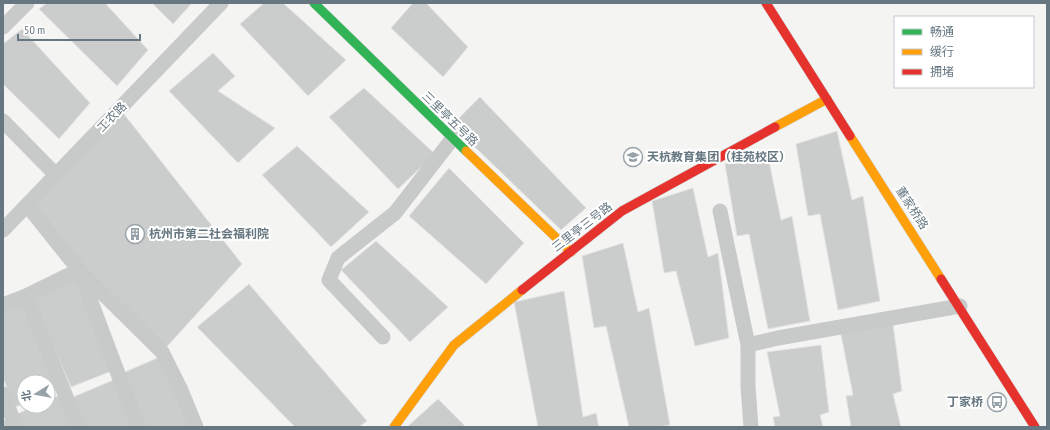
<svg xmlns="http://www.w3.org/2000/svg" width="1050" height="430" font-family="'PT Sans Narrow','Noto Sans SC',sans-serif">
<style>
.building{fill:#cbcdcd;stroke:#e3e3e2}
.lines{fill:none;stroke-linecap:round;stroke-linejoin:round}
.fast-casing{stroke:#d1d2d2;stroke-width:10}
.slow-casing{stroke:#d1d2d2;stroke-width:10}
.jam-casing{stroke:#d1d2d2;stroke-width:10}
.street{stroke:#c8caca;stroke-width:15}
.fast{stroke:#30b455;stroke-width:9}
.slow{stroke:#ff9f0a;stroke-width:9}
.jam{stroke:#e5322d;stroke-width:9}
.labels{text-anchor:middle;stroke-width:4;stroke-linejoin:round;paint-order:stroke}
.street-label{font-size:12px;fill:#667781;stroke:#fff}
.poi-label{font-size:12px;font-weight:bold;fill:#667781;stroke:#fff;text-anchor:start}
</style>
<rect width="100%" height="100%" fill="#f4f4f3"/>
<path class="building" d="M47,3H105L148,50L117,86L39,9Z
M152,3H192L173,24Z
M264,3H283L346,60L308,96L240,24Z
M413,3H426L468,47L443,77L391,28Z
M22,29L90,103L59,139L3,84V44Z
M213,53L235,76L218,91L275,128L238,163L169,91Z
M364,88L435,154L398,189L329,117Z
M480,97L586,208L561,230L452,125Z
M120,109L242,264L162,352L27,205Z
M837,131L852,200L863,196L880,301L838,310L820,214L808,216L796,144Z
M297,146L369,212L331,247L262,175Z
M767,151L781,220L792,216L810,321L768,329L749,234L737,236L725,164Z
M449,168L524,243L486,284L409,216Z
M693,188L708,257L718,253L729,338L695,346L676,271L664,273L652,201Z
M376,241L448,307L410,342L341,270Z
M623,243L638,312L649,308L670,425L658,427H629L606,326L594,328L582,256Z
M75,279L112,371L71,387L32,298Z
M249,284L367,421L359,427H295L197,327Z
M564,291L583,417L596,413L599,427H538L514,302Z
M20,299L57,390L48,394V382H24V404L15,407L3,378V306Z
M893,324L902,391L893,394L901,427H851L846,396L853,395L840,330Z
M821,345L829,412L820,415L823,427H775L773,417L780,416L767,352Z
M162,356L190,427H141L118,375Z
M116,379L135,427H85L73,397Z
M60,395L73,427H22L17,414L35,406H48V400Z
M438,399L466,427H407Z
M8,419L11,427H3V421Z"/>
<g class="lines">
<g class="fast-casing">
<path id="fast" d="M314,3L466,151"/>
</g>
<g class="slow-casing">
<path id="slow" d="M775,127L827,99
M850,136L941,279
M466,151L571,252
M394,427L454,345L522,290"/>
</g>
<g class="jam-casing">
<path id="jam" d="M766,3L850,136
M941,279L1035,427
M522,290L622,211L775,127"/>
</g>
<path class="street" d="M3,27L27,3
M3,121L56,175
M27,205L79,270L162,352L181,390L196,427
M720,211L748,345
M3,230L221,3
M26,296L78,427
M3,305L26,296L79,270L138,427
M383,337L329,280L338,258L395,213L453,138
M3,394L16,427
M751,427L748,386V345L778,338L960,306"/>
<use href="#fast" class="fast"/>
<use href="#slow" class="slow"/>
<use href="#jam" class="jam"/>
</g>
<defs>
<g id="school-ring" transform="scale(1)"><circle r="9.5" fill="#fff" stroke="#98a3a9" stroke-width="1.5"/><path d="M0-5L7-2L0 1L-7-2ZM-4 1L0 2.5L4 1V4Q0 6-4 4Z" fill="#98a3a9"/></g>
<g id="building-ring" transform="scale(1)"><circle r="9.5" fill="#fff" stroke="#98a3a9" stroke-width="1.5"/><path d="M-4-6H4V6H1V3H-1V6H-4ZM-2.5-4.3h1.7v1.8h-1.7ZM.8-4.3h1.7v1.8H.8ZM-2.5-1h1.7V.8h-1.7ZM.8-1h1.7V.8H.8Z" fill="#98a3a9"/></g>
<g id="bus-ring" transform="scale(1)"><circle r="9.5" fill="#fff" stroke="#98a3a9" stroke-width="1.5"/><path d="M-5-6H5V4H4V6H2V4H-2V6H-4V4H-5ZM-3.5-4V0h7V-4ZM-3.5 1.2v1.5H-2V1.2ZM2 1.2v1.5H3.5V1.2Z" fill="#98a3a9"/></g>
</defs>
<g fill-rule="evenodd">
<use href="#school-ring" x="633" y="157"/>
<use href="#building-ring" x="135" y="234"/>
<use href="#bus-ring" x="997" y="402"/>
</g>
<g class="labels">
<g class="street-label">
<text transform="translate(112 117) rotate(-46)" y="4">工农路</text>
<text transform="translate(450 119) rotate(44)" y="4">三里亭五号路</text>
<text transform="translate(912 208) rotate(57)" y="4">董家桥路</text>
<text transform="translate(582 227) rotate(-38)" y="4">三里亭三号路</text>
</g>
<g class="poi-label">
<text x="647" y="161">天杭教育集团（桂苑校区）</text>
<text x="149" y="238">杭州市第二社会福利院</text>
<text x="983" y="406" text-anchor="end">丁家桥</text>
</g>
</g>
<rect width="1050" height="430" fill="none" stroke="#667781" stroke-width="8"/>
<rect x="894" y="16" width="140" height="72" fill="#ffffff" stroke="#c2c9cd"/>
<rect x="902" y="29" width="20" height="6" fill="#30b455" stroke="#c2c9cd"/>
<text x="930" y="36" font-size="12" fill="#667781">畅通</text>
<rect x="902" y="49" width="20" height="6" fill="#ff9f0a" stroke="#c2c9cd"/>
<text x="930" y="56" font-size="12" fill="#667781">缓行</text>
<rect x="902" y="69" width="20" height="6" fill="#e5322d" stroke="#c2c9cd"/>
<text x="930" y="76" font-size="12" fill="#667781">拥堵</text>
<g transform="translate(36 394) rotate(259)"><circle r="19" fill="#ffffff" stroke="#c2c9cd"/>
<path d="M0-3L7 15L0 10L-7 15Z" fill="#98a3a9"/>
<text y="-6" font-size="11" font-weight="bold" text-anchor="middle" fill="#667781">北</text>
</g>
<path d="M18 34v6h122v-6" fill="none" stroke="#667781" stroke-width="2"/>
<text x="24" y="34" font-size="12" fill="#667781" stroke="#ffffff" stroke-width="3" paint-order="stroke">50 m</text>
</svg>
